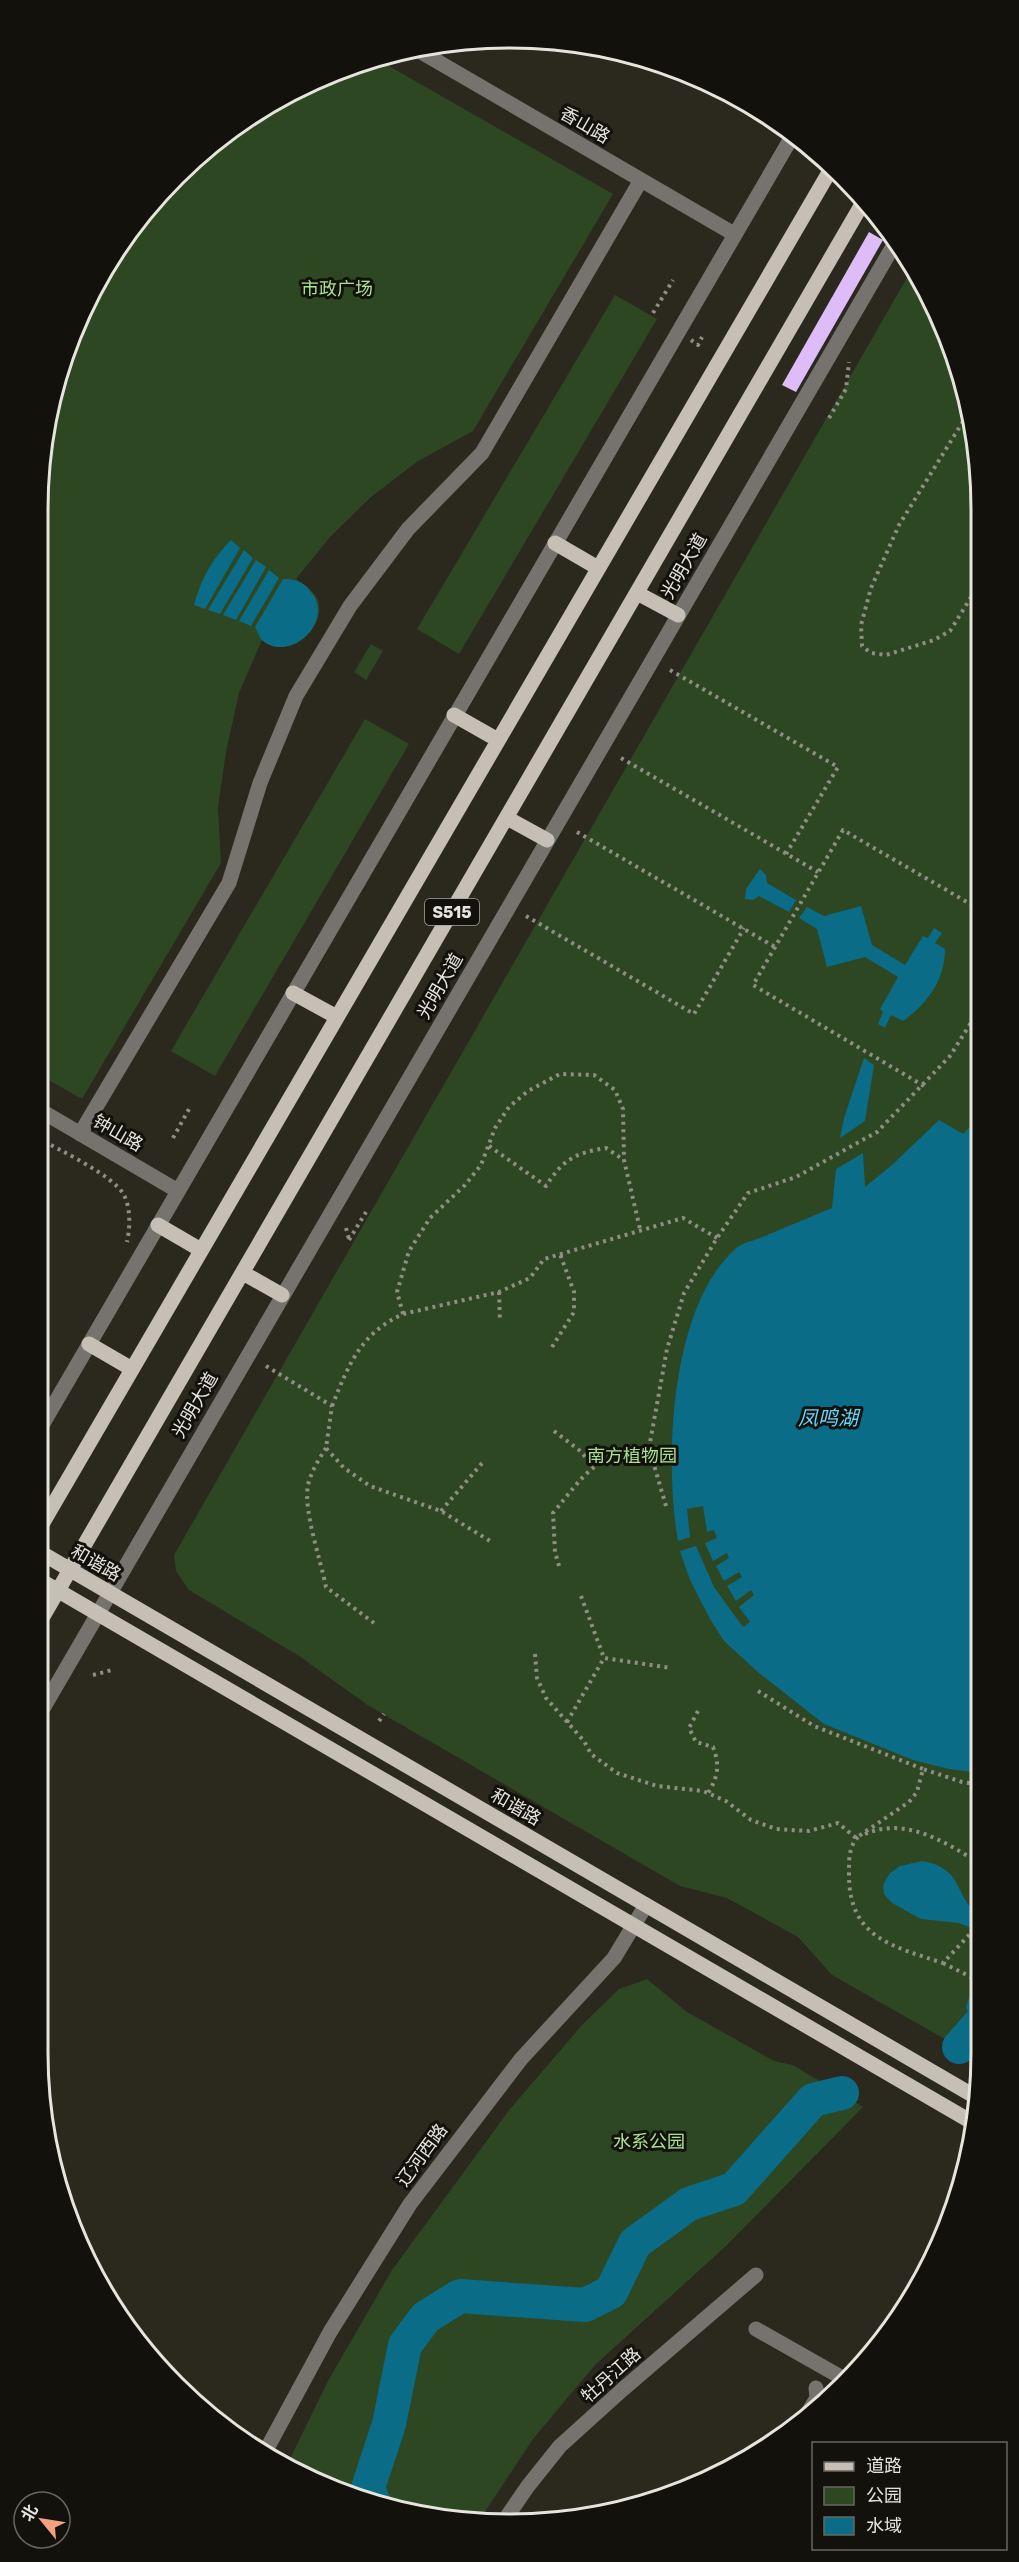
<svg xmlns="http://www.w3.org/2000/svg" width="1019" height="2562" font-family="Rubik,'Noto Sans SC',sans-serif">
<style>
.green{fill:#2d4722}
.water{fill:#0a6c86}
.lines{fill:none;stroke-linecap:round;stroke-linejoin:round}
.river{stroke:#0a6c86;stroke-width:34}
.building{fill:#ddbcf8}
.path{stroke:#908d85;stroke-width:4;stroke-dasharray:3 4.5;stroke-linecap:butt}
.minor{stroke:#76736e;stroke-width:15}
.major{stroke:#c5bfb5;stroke-width:15}
.labels{text-anchor:middle;stroke-width:6;stroke-linejoin:round;paint-order:stroke}
.shield{fill:#12110c;stroke:#a6a59e;stroke-width:1.5}
.shield-label{font-size:16px;font-weight:bold;fill:#e6e4dd}
.street-label{font-size:18px;fill:#e6e4dd;stroke:#12110c}
.park-label{font-size:18px;fill:#a9e092;stroke:#12110c}
.water-label{font-size:20px;font-style:italic;fill:#61d8ff;stroke:#12110c}
.rim{fill:none;stroke:#e6e4dd;stroke-width:3}
</style>
<rect width="100%" height="100%" fill="#2b281e"/>
<path class="green" d="M375,58L613,194L473,431L418,461L371,497L330,537L296,579C303,584 312,589 317,598C326,616 308,642 289,646C279,648 270,644 262,640L239,693L226,752L218,807L221,863L82,1099L38,1074V510L62,358L101,274L154,199L222,135L300,86Z
M912,269L933,301L977,448L980,2059L832,1975L798,1937L727,1898L680,1886L369,1706L299,1656L189,1590L176,1571L174,1555Z
M615,295L657,319L459,654L417,629Z
M371,644L383,651L366,680L354,672Z
M365,719L409,744L215,1076L171,1051Z
M647,1979L687,2012L774,2061L793,2065L863,2107L726,2246L595,2365L533,2439L480,2519L448,2520L357,2499L286,2467L328,2381L392,2270L510,2109L582,2025L619,1989Z"/>
<path class="water" d="M231,540L240,548L205,609L194,605C201,579 212,559 231,540Z
M244,550L253,558L220,614L208,610Z
M256,560L266,567L236,620L223,615Z
M269,570L279,578L251,626L239,621Z
M283,579C295,579 303,581 311,592C336,622 288,664 262,640C259,637 257,630 255,627Z
M760,869L766,875L767,883L796,900L789,912L759,896L753,900L745,899L746,889Z
M861,906L872,945L905,965L923,936L928,938L934,928L942,933L935,943L945,949C945,980 927,1004 903,1021L891,1015L885,1028L878,1024L883,1012L880,1009L898,977L865,957L827,967L817,929L799,918L807,907L824,916Z
M864,1058L874,1065L865,1121L840,1138L844,1118Z
M979,1118L981,1773L949,1769L913,1760L824,1724L759,1673L724,1641L710,1619L690,1580L680,1551L696,1546L714,1587L743,1627L750,1622L739,1607L754,1595L751,1590L736,1601L727,1586L742,1577L739,1572L724,1581L716,1566L729,1558L727,1553L713,1561L705,1543L717,1538L714,1530L707,1532L703,1506L687,1509L690,1537L678,1541C664,1460 670,1308 735,1249C741,1243 752,1241 760,1238C784,1228 808,1218 832,1208L836,1169L863,1153L865,1187L892,1165L939,1120L963,1134Z
M922,1861C965,1868 953,1897 981,1917V1932L959,1923L921,1919L892,1903L884,1894L883,1885L890,1873L900,1866Z
M981,1962V1976L975,1991L981,2008V2022L970,2016L966,2007Z"/>
<g class="lines">
<path class="river" d="M959,2047L981,2022
M374,2503L368,2488L389,2424L405,2345L426,2317L460,2296L585,2305L611,2292L635,2243L689,2204L734,2189L813,2100L842,2093"/>
</g>
<path class="building" d="M869,232L883,240L796,392L782,385Z"/>
<g class="lines">
<path class="path" d="M653,313L673,280
M691,340L698,345L702,337
M967,415L899,525L871,588L861,625L862,646L871,653L886,655L934,640L950,631L978,586
M829,418L846,389L849,362
M670,670L838,767L786,854
M621,758L818,872
M577,832L775,947
M526,916L694,1014L744,928
M924,1086L753,985L843,830L979,909
M38,1138C59,1150 113,1175 124,1195C131,1209 130,1228 127,1242
M173,1138L189,1109
M489,1146L546,1186C563,1159 576,1153 606,1148L624,1160
M346,1228L349,1239
M349,1240L366,1212
M499,1292L500,1322
M403,1314L397,1292L409,1251L430,1218L465,1185L481,1165L495,1128L509,1107L528,1091L560,1074L594,1075L615,1090L623,1109L624,1160L640,1229
M552,1347L574,1312V1292L560,1254
M266,1366L332,1406L326,1448L344,1468L370,1486L441,1511L490,1541
M332,1406C349,1364 360,1334 403,1314L499,1292L530,1278L544,1259L683,1218L717,1238
M554,1431L579,1450L593,1465
M326,1448C319,1459 311,1472 308,1485C303,1510 321,1561 326,1587L374,1623
M666,1506L649,1448L667,1349L684,1293L717,1238L748,1193L796,1177L877,1132L950,1056L979,1010
M441,1511L483,1462
M559,1566L555,1552L553,1513C587,1472 593,1456 649,1448
M581,1596L604,1658
M535,1654L537,1678L546,1698L584,1741L591,1754L617,1773L657,1786L703,1791L726,1801L751,1820L776,1829L809,1831L838,1823L856,1838L909,1802L917,1792L923,1769L962,1782L981,1785
M93,1675L112,1670
M758,1691L814,1726L923,1769
M698,1711L689,1728L696,1742L713,1747C720,1765 718,1777 708,1793
M379,1721L384,1714
M567,1722L604,1658L671,1668
M865,1834C907,1816 946,1843 981,1864
M858,1837C849,1846 849,1859 849,1872C848,1938 892,1946 943,1963L970,1934L981,1917
M943,1963L981,1982"/>
<path class="minor" d="M416,49L734,234
M38,1109L178,1191
M80,1134L229,883L260,783L296,696L350,606L408,529L482,453L641,180
M38,1432L793,135
M38,1717L895,243
M756,2329L846,2380
M804,2419L817,2398L816,2388
M264,2454L330,2332L410,2204L521,2059L614,1958L646,1905
M506,2518L528,2486L560,2446L622,2390L756,2275"/>
<path class="major" d="M555,543L598,568
M637,593L678,615
M454,715L498,740
M507,818L547,840
M293,993L337,1017
M158,1225L201,1250
M243,1273L282,1295
M89,1344L132,1369
M38,1531L831,169
M38,1551L974,2096
M38,1579L970,2121
M38,1625L865,199"/>
</g>
<g class="labels">
<rect class="shield" x="425" y="899" width="54" height="26" rx="4.5"/>
<g class="shield-label">
<text x="452" y="918">S515</text>
</g>
<g class="street-label">
<text transform="translate(585 125) rotate(30)" y="6">香山路</text>
<text transform="translate(684 566) rotate(-60)" y="6">光明大道</text>
<text transform="translate(440 986) rotate(-60)" y="6">光明大道</text>
<text transform="translate(118 1133) rotate(30)" y="6">钟山路</text>
<text transform="translate(195 1405) rotate(-60)" y="6">光明大道</text>
<text transform="translate(96 1563) rotate(30)" y="6">和谐路</text>
<text transform="translate(516 1807) rotate(30)" y="6">和谐路</text>
<text transform="translate(422 2155) rotate(-54)" y="6">辽河西路</text>
<text transform="translate(611 2375) rotate(-42)" y="6">牡丹江路</text>
</g>
<g class="park-label">
<text x="337" y="295">市政广场</text>
<text x="632" y="1462">南方植物园</text>
<text x="649" y="2148">水系公园</text>
</g>
<g class="water-label">
<text x="828" y="1425">凤鸣湖</text>
</g>
</g>
<path d="M0 0H1019V2562H0ZM509 48H510A461 461 0 0 1 971 509V2053A461 461 0 0 1 510 2514H509A461 461 0 0 1 48 2053V509A461 461 0 0 1 509 48Z" fill="#12110c" fill-rule="evenodd"/>
<path class="rim" d="M509 48H510A461 461 0 0 1 971 509V2053A461 461 0 0 1 510 2514H509A461 461 0 0 1 48 2053V509A461 461 0 0 1 509 48Z"/>
<rect x="812" y="2442" width="195" height="108" fill="#12110c" stroke="#676560" stroke-width="1.5"/>
<rect x="824" y="2462" width="30" height="9" fill="#c5bfb5" stroke="#676560" stroke-width="1.5"/>
<text x="866" y="2472" font-size="18" fill="#e6e4dd">道路</text>
<rect x="824" y="2487" width="30" height="18" fill="#2d4722" stroke="#676560" stroke-width="1.5"/>
<text x="866" y="2502" font-size="18" fill="#e6e4dd">公园</text>
<rect x="824" y="2517" width="30" height="18" fill="#0a6c86" stroke="#676560" stroke-width="1.5"/>
<text x="866" y="2532" font-size="18" fill="#e6e4dd">水域</text>
<g transform="translate(42 2520) rotate(300)"><circle r="28" fill="#12110c" stroke="#676560" stroke-width="1.5"/>
<path d="M0-4.5L10 22L0 15L-10 22Z" fill="#f3a081"/>
<text y="-9" font-size="16" font-weight="bold" text-anchor="middle" fill="#e6e4dd">北</text>
</g>
</svg>
